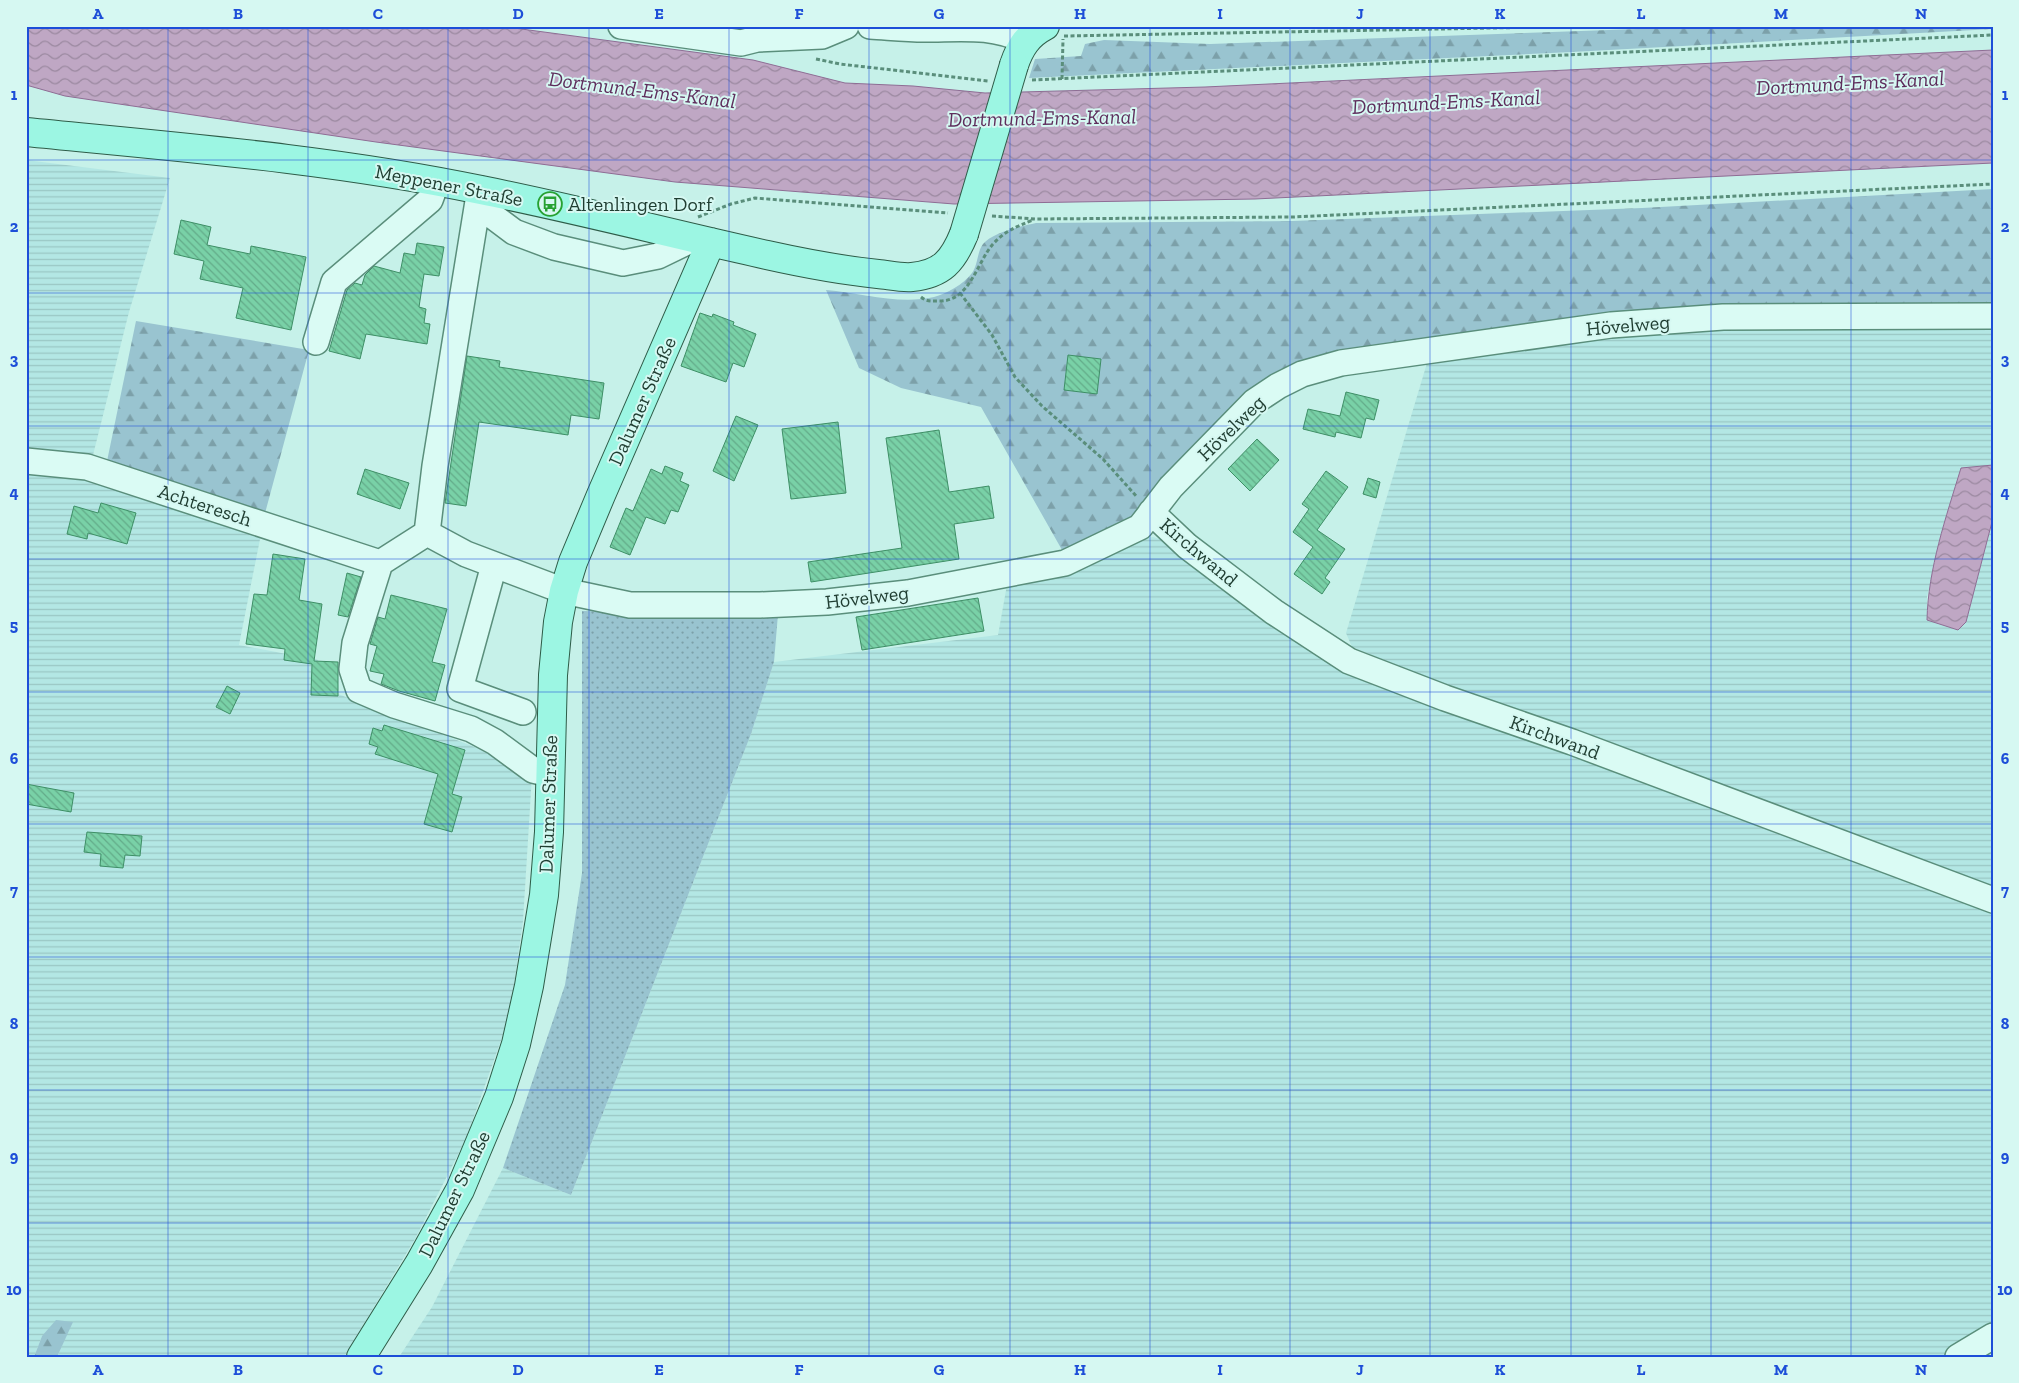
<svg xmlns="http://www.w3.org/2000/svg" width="2019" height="1383" font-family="'Zilla Slab',serif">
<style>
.farmland{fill:url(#farmland-rules)}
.grass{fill:url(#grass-dots)}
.forest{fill:url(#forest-firs)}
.water{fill:url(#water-waves);stroke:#8e6d94}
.building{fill:url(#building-back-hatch);stroke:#3e8f66}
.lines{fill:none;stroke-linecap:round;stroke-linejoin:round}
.minor-casing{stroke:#5a8e7b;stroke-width:28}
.major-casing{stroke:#2e5c48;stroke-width:30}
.path{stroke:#5a8e7b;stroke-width:3;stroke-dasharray:4 2.5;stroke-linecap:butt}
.minor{stroke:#dafbf4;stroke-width:25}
.major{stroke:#9cf6e3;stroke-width:28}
.major-bridge-casing{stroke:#2e5c48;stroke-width:30;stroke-linecap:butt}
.major-bridge{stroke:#9cf6e3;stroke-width:28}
.grid{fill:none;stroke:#1d4ed8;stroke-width:1;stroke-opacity:0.55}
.labels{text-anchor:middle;stroke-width:4;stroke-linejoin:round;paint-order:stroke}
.street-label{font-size:20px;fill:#1f3d31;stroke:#d6f8f2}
.poi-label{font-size:20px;fill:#1f3d31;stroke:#d6f8f2;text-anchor:start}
.water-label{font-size:21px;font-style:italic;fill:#5e2d5c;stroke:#d6f8f2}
.neatline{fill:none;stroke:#1d4ed8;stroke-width:2}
.grid-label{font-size:16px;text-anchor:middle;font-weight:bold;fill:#1d4ed8}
</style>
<defs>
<pattern id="farmland-rules" width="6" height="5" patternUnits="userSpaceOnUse" patternTransform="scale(1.25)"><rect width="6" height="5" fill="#b3e7e4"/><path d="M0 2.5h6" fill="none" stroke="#9ac7c4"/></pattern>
<pattern id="grass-dots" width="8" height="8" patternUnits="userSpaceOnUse" patternTransform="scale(1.25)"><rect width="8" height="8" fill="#99c4d0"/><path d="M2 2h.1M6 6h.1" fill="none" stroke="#7ca0a9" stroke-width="1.8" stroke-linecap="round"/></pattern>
<pattern id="forest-firs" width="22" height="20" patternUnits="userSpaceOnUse" patternTransform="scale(1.25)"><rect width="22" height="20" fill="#99c4d0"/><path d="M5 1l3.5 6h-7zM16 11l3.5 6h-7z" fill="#7ca0a9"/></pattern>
<pattern id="water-waves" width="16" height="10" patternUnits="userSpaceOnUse" patternTransform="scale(1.25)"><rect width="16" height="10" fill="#bfa7c4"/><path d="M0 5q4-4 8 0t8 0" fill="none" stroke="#9b89a0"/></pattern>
<pattern id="building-back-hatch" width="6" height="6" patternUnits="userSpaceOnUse" patternTransform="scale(1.25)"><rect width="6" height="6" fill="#79d1a7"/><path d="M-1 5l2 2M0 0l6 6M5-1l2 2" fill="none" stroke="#63ab89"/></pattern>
</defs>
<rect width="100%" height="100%" fill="#c6f1e9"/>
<path class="farmland" d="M26,160L170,178L129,312L91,463L264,519L239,645L318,660L315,685L472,746L532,775L523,921L510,1015L466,1139L415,1239L344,1357H57L72,1322L42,1336L34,1357H26Z
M1993,324V465L1961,469L1945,521L1927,597V619L1958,630L1966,622L1993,518V892L1580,738L1352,647L1346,633L1430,353L1720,327Z
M1153,537L1175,544L1347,664L1993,911V1326L1944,1357H399L432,1307L503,1168L571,1195L751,734L774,662L998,635L1008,579L1130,540Z"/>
<path class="grass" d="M582,611L778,614L774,662L751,734L571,1195L503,1168L565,985L582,873Z"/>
<path class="forest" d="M1722,26H1993V29L1572,52L1029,78L1035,59L1081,56L1085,44L1104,40L1210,44Z
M1993,189V314L1724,316L1302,373L1138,524L1066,557L981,407L901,388L859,368L826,290C861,293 899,305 934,297C946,294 964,284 972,273C978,265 977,252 983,244C993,232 1022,226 1036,223L1292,221L1642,208Z
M136,321L309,350L264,517L106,466Z
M56,1320L73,1322L57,1357H34L42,1336Z"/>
<path class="water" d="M26,26L478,28L499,26L753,60L845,83L913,86L985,93L1205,87L1993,50V163L1255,199L954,204L675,182L376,142L65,96L26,85Z
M1993,465V518L1966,622L1958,630L1927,620C1928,569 1946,517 1961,468Z"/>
<path class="building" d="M181,220L211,227L207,245L250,254L251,246L306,257L291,330L236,318L243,288L200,279L204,261L174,254Z
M417,243L444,247L439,276L424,274L419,307L426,309L424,323L430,324L427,344L366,334L360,359L329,351L347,290L355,283L362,285L365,275L374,266L400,273L404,253L415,255Z
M700,313L712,317L713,314L734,322L733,325L756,334L744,367L733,363L726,382L681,366Z
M1068,355L1101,359L1097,394L1064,390Z
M467,356L500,361L499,367L604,383L599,419L571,415L568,435L479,422L466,506L445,503Z
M1346,392L1379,400L1374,420L1366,418L1361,438L1336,432L1335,437L1303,429L1308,409L1340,416Z
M736,416L758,425L734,481L713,471Z
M838,422L846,493L791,499L782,429Z
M939,430L949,492L989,486L994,518L954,524L959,559L811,582L808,562L902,548L886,438Z
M1257,439L1279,460L1250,491L1228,469Z
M665,466L683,473L680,481L689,485L678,512L671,510L665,524L646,517L630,555L610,547L626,508L633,511L651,469L662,474Z
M365,469L409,483L400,509L357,494Z
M1326,471L1348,487L1317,530L1345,549L1325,578L1330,582L1322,594L1294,574L1313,547L1293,532L1309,509L1302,504Z
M1368,478L1380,482L1376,498L1363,494Z
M101,503L136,513L127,544L88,533L87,539L67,534L74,506L98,513Z
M273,554L305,559L299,600L322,604L314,661L338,662V696L311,695L312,664L284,660L285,649L246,644L254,594L267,595Z
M347,573L361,577L348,617L338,615Z
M391,595L447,609L432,662L445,665L435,701L399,691L381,684L384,674L370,671L377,646L370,644L378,617L385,619Z
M978,598L984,631L862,650L856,617Z
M227,686L240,693L230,714L216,707Z
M384,725L465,750L452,794L462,797L452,832L424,824L438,774L375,754L378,747L369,744L373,728L382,731Z
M26,784L74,793L71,812L26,804Z
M87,832L142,836L140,856L125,855L123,868L100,866L101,854L84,852Z"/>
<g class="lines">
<g class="minor-casing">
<path id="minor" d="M621,26L741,43L757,39L822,36L846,26
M870,26C888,27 906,29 924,29C960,29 992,24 1025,41
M480,189L435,466L427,533L466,554L564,591L630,605H760L827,602L908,593L1065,563L1140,527L1171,487L1254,402L1278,386L1302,374L1341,363L1611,325L1723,317L1993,316
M478,205L514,232L554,247L623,263L658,256L695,238
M316,342L334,282L430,200L437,181
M26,461L87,467L380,563
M1151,512L1187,546L1274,612L1349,661L1445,698L1572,742L1993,900
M427,533L380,563L355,643L352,669L359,690L394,705L471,729L495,742L533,770L550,774
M494,565L460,689L523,712
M1958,1357L1993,1336"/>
</g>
<g class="major-casing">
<path id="major" d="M1014,65C1020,47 1028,35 1045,26
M26,132C178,147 332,159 481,190C577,209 672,234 767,255C803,263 840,270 878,274C889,275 901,278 912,277C942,274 953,261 964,234
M361,1357L419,1264L460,1190L499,1097L516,1044L529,986L544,895L549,832L553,675L558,622L564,591L573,562L601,495L711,242"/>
</g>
<path class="path" d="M1064,36L1599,26
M816,59L840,64L988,81
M1062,79L1063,39
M1032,80L1993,35
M992,216L1036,219L1293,217L1993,184
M698,217L731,204L755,198L948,213
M960,293L992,335L1015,377L1042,406L1103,459L1137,497
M921,297C927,302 932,301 940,301C970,301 977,262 993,244C1006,230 1016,227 1033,220"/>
<use href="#minor" class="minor"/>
<use href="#major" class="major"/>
<g class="major-bridge-casing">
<path id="major-bridge" d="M964,234L1014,65"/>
</g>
<use href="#major-bridge" class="major-bridge"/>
</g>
<path class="grid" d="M168,26V1357M308,26V1357M448,26V1357M589,26V1357M729,26V1357M869,26V1357M1010,26V1357M1150,26V1357M1290,26V1357M1430,26V1357M1571,26V1357M1711,26V1357M1851,26V1357M26,160H1993M26,293H1993M26,426H1993M26,559H1993M26,692H1993M26,824H1993M26,957H1993M26,1090H1993M26,1223H1993"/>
<defs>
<g id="bus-ring" transform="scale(1.25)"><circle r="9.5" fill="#d6f8f2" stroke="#26a132" stroke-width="1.5"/><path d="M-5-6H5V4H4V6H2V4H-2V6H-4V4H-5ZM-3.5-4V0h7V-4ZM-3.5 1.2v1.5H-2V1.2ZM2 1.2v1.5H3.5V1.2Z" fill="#26a132"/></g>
</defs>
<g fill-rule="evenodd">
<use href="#bus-ring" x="550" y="204"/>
</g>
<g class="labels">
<g class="street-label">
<text transform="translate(449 185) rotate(11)" y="7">Meppener Straße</text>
<text transform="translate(1628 325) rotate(-5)" y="7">Hövelweg</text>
<text transform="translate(642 401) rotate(-66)" y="7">Dalumer Straße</text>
<text transform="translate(1231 428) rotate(-44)" y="7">Hövelweg</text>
<text transform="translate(205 505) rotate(18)" y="7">Achteresch</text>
<text transform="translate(1199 552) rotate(40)" y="7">Kirchwand</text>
<text transform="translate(867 597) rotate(-7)" y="7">Hövelweg</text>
<text transform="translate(1555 737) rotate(20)" y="7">Kirchwand</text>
<text transform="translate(548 804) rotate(-88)" y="7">Dalumer Straße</text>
<text transform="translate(454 1194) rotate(-64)" y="7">Dalumer Straße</text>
</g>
<g class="poi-label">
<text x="568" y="211">Altenlingen Dorf</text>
</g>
<g class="water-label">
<text transform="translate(1850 83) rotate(-3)" y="7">Dortmund-Ems-Kanal</text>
<text transform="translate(642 90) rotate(7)" y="7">Dortmund-Ems-Kanal</text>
<text transform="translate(1446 102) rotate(-3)" y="7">Dortmund-Ems-Kanal</text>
<text transform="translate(1042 118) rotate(-1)" y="7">Dortmund-Ems-Kanal</text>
</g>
</g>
<rect width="2019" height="1383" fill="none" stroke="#d6f8f2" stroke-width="55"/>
<rect x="28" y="28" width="1964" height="1328" class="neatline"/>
<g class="grid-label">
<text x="98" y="19">A</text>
<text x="238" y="19">B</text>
<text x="378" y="19">C</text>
<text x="518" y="19">D</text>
<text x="659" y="19">E</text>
<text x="799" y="19">F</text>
<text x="939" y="19">G</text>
<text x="1080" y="19">H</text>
<text x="1220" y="19">I</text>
<text x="1360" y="19">J</text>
<text x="1500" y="19">K</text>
<text x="1641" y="19">L</text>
<text x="1781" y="19">M</text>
<text x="1921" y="19">N</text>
<text x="14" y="100">1</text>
<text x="2005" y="100">1</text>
<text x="14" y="232">2</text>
<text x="2005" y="232">2</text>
<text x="14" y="365">3</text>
<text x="2005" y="365">3</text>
<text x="14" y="498">4</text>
<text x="2005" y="498">4</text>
<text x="14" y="631">5</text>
<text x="2005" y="631">5</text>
<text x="14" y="764">6</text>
<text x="2005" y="764">6</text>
<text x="14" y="896">7</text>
<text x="2005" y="896">7</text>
<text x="14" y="1029">8</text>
<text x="2005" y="1029">8</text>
<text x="14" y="1162">9</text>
<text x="2005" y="1162">9</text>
<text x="14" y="1295">10</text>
<text x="2005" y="1295">10</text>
<text x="98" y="1375">A</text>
<text x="238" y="1375">B</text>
<text x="378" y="1375">C</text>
<text x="518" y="1375">D</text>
<text x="659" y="1375">E</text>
<text x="799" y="1375">F</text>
<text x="939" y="1375">G</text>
<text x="1080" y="1375">H</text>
<text x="1220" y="1375">I</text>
<text x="1360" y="1375">J</text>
<text x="1500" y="1375">K</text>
<text x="1641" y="1375">L</text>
<text x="1781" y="1375">M</text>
<text x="1921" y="1375">N</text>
</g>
</svg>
